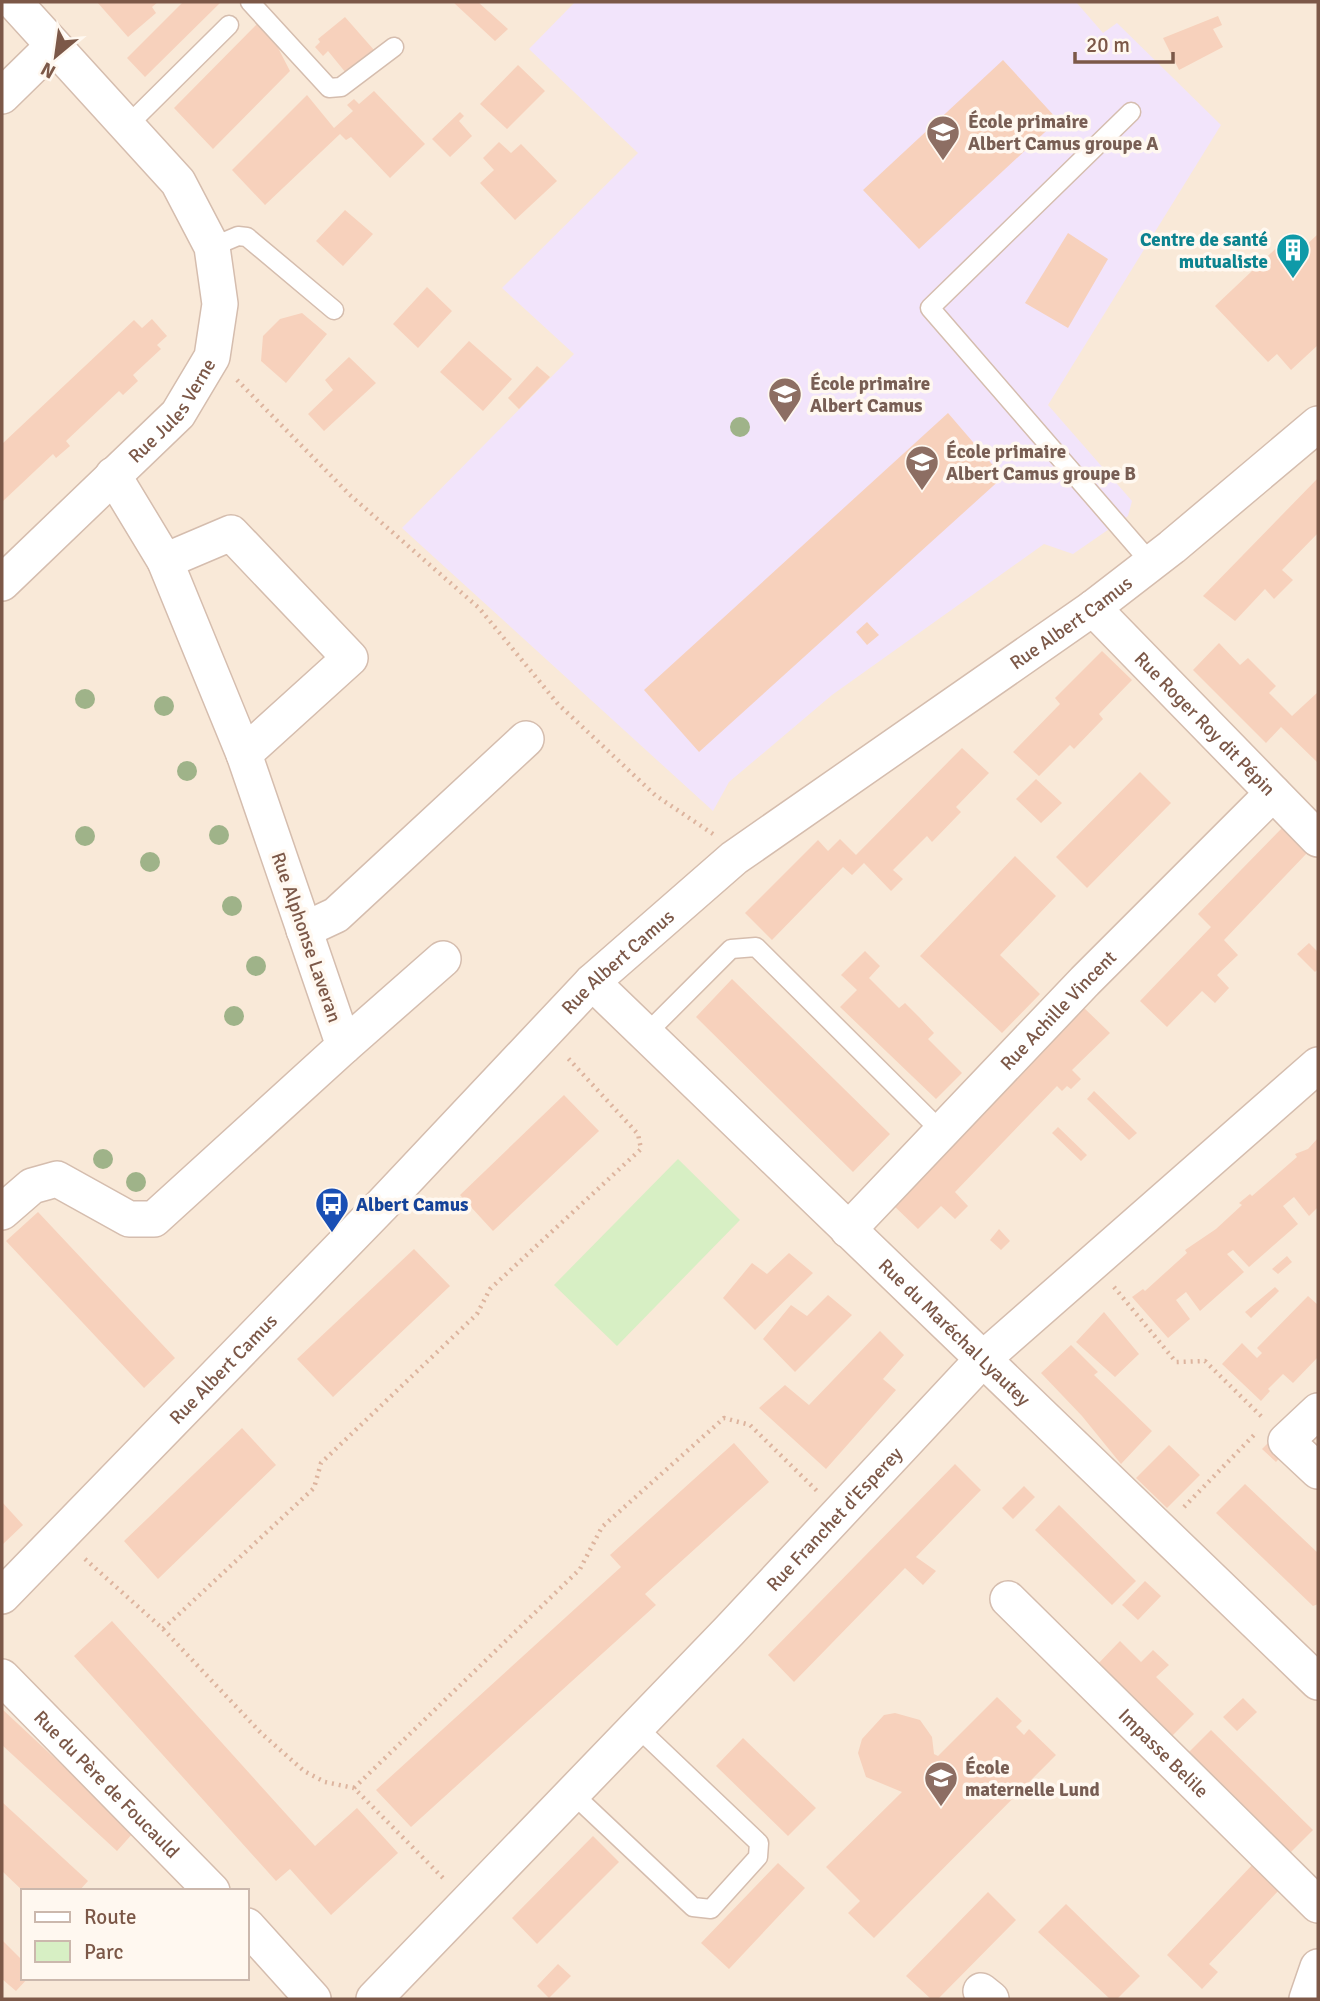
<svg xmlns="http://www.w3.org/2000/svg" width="1320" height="2001" font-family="Signika,sans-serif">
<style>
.residential{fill:#f9e9d8;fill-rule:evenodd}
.education{fill:#f2e4fb}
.green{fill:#d7efc4}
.building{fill:#f7d1bc}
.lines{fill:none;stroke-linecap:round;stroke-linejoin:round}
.service-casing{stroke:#d5bdae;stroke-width:21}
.minor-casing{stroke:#d5bdae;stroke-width:38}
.path{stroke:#ddb49e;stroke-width:4.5;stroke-dasharray:2 5;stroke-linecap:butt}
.service{stroke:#fff;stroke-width:18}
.minor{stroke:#fff;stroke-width:35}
.tree{fill:#9fb389}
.labels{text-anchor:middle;stroke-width:7;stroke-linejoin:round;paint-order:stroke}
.education-label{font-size:19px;font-weight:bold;fill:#785e54;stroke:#fff8f0;text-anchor:start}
.culture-label{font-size:19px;font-weight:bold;fill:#0d838f;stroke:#fff8f0;text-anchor:end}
.street-label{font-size:19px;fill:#7c5848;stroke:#fff8f0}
.transit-label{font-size:19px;font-weight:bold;fill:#164399;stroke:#fff8f0;text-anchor:start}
</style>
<rect width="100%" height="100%" fill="#fef5e8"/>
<path class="residential" d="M2,2H1318V1999H2ZM23,1891H247V1978H23Z"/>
<path class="education" d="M575,2H1076L1103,33L1117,23L1221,125L1048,405L1132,501L1128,516L1073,554L1044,544L832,695L729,782L713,811L402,528L574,354L502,288L638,153L529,49Z"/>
<path class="green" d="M678,1159L740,1220L617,1346L554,1285Z"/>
<path class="building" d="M97,2H158L152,7L156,13L128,37Z
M183,2H221L145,77L127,58Z
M453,2H478L508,29L495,41Z
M1218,16L1222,25L1213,29L1223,47L1179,70L1163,38Z
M345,17L374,50L346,73L328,51L323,56L315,47L320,42L318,39Z
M257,24L276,44L290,71L213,149L174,108Z
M1003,60L1058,120L919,249L863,190Z
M518,65L545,91L507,129L480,104Z
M374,91L425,144L390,178L351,137L346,140L340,134L265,205L232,170L307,95L334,128L353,111L347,105L354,99L359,104Z
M460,112L464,116L459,121L472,136L450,157L432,139Z
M499,142L511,153L521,144L557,181L515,220L480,183L494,170L483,158Z
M345,210L373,234L343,266L316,241Z
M1068,233L1108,259L1068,328L1025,303Z
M1318,234V345L1291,370L1277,354L1268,362L1215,306L1289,236L1301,250Z
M427,287L452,311L418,348L393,324Z
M302,313L327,334L286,383L261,361L263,336L280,319Z
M152,319L167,336L157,345L161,349L133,375L138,381L123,395L119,391L66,441L70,446L56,458L53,454L2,502V444L134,320L142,328Z
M469,341L512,379L483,411L440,372Z
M349,357L376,383L324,431L308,414L333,390L325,380Z
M537,366L550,377L519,409L508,398Z
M948,413L1003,477L699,752L644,690Z
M1318,478V533L1282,570L1293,580L1274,599L1265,589L1235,621L1203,596Z
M867,622L879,635L867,645L856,632Z
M1219,643L1240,665L1248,658L1276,686L1269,693L1292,716L1318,692V763L1281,727L1266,743L1193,670Z
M1102,651L1132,680L1099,714L1103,719L1074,749L1070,745L1039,776L1013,752L1060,704L1055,698Z
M962,748L989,773L956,807L961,812L932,842L927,836L893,870L903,879L891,891L864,863L852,875L843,867L772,940L745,913L818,840L828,851L840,839L856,855Z
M1140,772L1171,803L1087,888L1056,857Z
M1036,779L1062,803L1041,823L1016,799Z
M1282,828L1307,853L1224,940L1238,955L1217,975L1229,988L1215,1003L1202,991L1167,1027L1140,1001L1211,927L1198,914Z
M1015,856L1056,896L1000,955L1040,994L1002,1033L920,956Z
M1309,943L1318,952V969L1315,972L1297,954Z
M865,951L880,966L869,978L899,1008L905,1003L920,1018L934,1033L928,1039L962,1073L936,1099L840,1007L857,990L841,975Z
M732,979L890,1134L853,1172L696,1017Z
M1082,1006L1110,1033L1072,1070L1081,1079L1071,1089L1067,1086L1062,1091L1057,1086L955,1192L968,1206L955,1219L941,1206L918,1229L891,1203Z
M1094,1091L1137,1133L1129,1140L1087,1099Z
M564,1095L599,1131L493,1231L460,1195Z
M1058,1127L1087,1155L1081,1161L1052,1133Z
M1318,1138V1207L1309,1216L1294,1197L1283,1206L1298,1224L1249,1267L1233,1250L1227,1254L1244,1272L1200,1311L1186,1292L1176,1300L1190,1319L1168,1338L1132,1297L1143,1289L1145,1291L1187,1253L1185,1250L1216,1229L1242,1205L1239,1203L1250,1194L1252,1196L1297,1157L1295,1154L1308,1149Z
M38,1212L175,1358L144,1388L6,1241Z
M999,1229L1010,1241L1001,1250L990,1240Z
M414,1249L450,1286L333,1397L297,1359Z
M789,1253L813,1273L755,1330L723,1298L752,1263L767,1274Z
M1287,1256L1292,1262L1278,1274L1272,1269Z
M1275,1287L1279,1291L1251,1318L1245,1312Z
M828,1295L852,1315L795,1372L763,1339L791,1305L807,1316Z
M1308,1296L1318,1305V1357L1293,1383L1283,1374L1268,1389L1270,1391L1261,1401L1222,1364L1242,1343L1257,1358L1262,1353L1257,1348Z
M1104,1312L1139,1354L1115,1377L1076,1342Z
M880,1331L904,1355L883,1379L896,1390L826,1469L759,1408L785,1385L809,1405Z
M1071,1345L1098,1372L1094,1375L1152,1431L1121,1464L1082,1416L1041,1373Z
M242,1428L276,1465L158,1579L124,1541Z
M1270,1441L1283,1454L1276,1462L1262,1449Z
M734,1443L769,1482L645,1594L656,1605L411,1827L376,1790L621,1567L610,1555Z
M1169,1445L1200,1475L1167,1508L1136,1478Z
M955,1464L981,1490L916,1557L936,1571L923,1585L905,1568L794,1682L768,1655Z
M1245,1484L1318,1553V1604L1313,1606L1216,1513Z
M1024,1486L1035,1497L1013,1519L1002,1508Z
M2,1502L23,1525L2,1545Z
M1059,1505L1136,1581L1112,1605L1035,1530Z
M1145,1581L1161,1596L1138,1620L1122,1605Z
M112,1621L315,1846L357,1808L398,1853L331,1915L290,1869L276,1881L74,1656Z
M1120,1641L1141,1662L1153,1650L1169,1665L1156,1677L1194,1714L1169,1739L1094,1668Z
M997,1697L1022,1721L1016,1727L1024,1735L1029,1729L1056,1755L874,1938L848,1913L860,1901L826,1867L902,1792L866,1777L858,1753L862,1739L884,1715L895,1713L920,1720L932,1737L934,1754L938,1756Z
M1243,1698L1257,1712L1237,1731L1223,1717Z
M2,1709L134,1832L117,1851L2,1745Z
M1211,1730L1313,1830L1288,1855L1185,1756Z
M743,1738L816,1808L788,1836L716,1766Z
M2,1802L88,1881L79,1891H23L2,1871Z
M593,1836L619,1862L537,1944L512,1918Z
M778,1863L805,1888L729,1969L701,1943Z
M1254,1863L1281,1888L1209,1964L1218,1972L1202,1989L1167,1955Z
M988,1892L1016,1920L938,1999H931L906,1976Z
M1066,1904L1140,1976L1117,1999H1110L1038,1932Z
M2,1940L23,1961V1978H28L16,1991L2,1979Z
M558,1964L571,1976L549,1998L537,1986Z"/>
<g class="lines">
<g class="service-casing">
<path id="service" d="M250,2L329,88L341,87L394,47
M1131,112L930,308L1151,563
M127,126L229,25
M212,247L238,236L247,237L334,310
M646,1034L731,949L756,947L940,1130
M573,1794L693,1907L711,1909L758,1857L759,1843L637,1727"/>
</g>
<g class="minor-casing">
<g id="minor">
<path d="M2,96L53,46"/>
<path d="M165,561L231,533L350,658L244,754"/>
<path id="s1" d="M2,583L178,414L212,357L220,304L212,247L178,182L14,2"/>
<path id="s2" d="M1093,608L1318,839"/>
<path d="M304,930L336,915L526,739"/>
<path id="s3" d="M592,982L1318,1682"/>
<path d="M344,1046L443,959"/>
<path d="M2,1212L32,1186L57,1179L129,1219H154L344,1046L244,754L165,561L113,475"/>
<path id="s4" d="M848,1230L1085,981L1273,793"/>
<path d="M1318,1411L1286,1441L1318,1471"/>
<path id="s5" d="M2,1596L382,1205L592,982L734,858L1093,608L1172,547L1318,424"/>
<path id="s6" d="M1008,1599L1318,1905"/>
<path id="s7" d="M2,1677L212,1891"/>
<path d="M247,1926L313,1999"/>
<path d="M981,1991L991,1999"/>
<path id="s8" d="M374,1999L729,1631L983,1359L1318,1065"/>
<path d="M1307,1999L1318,1967"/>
</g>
</g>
<path class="path" d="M237,380L351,496L479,608L558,704L655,795L713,834
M1114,1287L1176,1362L1205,1361L1264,1419
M1184,1507L1254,1435
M85,1559L163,1629L314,1488L321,1463L477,1314L490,1289L641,1149L638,1134L566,1056
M163,1629L261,1733L304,1771L325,1782L354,1788L443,1878
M354,1788L580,1569L602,1527L724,1418L750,1425L817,1491"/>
<use href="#service" class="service"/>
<use href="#minor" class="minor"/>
</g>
<g class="tree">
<circle cx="740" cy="427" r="10"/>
<circle cx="85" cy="699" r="10"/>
<circle cx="164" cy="706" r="10"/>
<circle cx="187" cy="771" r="10"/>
<circle cx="219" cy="835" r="10"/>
<circle cx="85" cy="836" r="10"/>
<circle cx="150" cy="862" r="10"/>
<circle cx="232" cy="906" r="10"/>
<circle cx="256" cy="966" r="10"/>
<circle cx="234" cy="1016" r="10"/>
<circle cx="103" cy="1159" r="10"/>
<circle cx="136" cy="1182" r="10"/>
</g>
<defs>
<g id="school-pin" transform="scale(1.75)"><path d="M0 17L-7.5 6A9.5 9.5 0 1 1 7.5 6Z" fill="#8d6e63" stroke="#fff8f0"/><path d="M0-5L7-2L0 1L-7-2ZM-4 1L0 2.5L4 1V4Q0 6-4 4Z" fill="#fff"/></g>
<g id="building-pin" transform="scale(1.75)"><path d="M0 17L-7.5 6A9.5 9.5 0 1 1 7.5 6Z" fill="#0f9aa8" stroke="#fff8f0"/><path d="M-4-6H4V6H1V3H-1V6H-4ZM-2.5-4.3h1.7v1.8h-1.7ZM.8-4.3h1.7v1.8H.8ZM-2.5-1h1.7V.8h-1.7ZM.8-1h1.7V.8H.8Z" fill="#fff"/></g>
<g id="bus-pin" transform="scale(1.75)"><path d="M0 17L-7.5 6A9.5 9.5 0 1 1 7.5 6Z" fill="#1a4fb4" stroke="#fff8f0"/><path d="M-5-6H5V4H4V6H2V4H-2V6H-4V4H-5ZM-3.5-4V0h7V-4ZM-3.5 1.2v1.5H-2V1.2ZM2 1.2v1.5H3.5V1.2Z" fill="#fff"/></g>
</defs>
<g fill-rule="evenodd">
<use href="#school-pin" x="943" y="132"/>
<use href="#building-pin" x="1293" y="250"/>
<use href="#school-pin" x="785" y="394"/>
<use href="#school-pin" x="922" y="462"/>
<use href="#bus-pin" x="332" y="1204"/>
<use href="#school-pin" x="941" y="1778"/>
</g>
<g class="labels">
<g class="education-label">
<text x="968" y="128">École primaire<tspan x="968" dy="22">Albert Camus groupe A</tspan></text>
<text x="810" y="390">École primaire<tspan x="810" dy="22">Albert Camus</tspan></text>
<text x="946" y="458">École primaire<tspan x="946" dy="22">Albert Camus groupe B</tspan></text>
<text x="965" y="1774">École<tspan x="965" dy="22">maternelle Lund</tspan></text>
</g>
<g class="culture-label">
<text x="1268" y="246">Centre de santé<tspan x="1268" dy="22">mutualiste</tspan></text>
</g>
<g class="street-label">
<text dy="7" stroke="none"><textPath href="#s1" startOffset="243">Rue Jules Verne</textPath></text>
<text dy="7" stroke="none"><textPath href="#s5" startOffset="1451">Rue Albert Camus</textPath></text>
<text dy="7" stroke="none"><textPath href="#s2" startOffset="161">Rue Roger Roy dit Pépin</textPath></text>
<text transform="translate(307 937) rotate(71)" y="7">Rue Alphonse Laveran</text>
<text dy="7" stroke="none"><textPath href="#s5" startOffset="884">Rue Albert Camus</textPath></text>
<text dy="7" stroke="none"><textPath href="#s4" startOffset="304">Rue Achille Vincent</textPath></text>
<text dy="7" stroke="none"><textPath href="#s3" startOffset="504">Rue du Maréchal Lyautey</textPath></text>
<text dy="7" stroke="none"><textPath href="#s5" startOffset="317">Rue Albert Camus</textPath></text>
<text dy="7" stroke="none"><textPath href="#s8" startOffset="665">Rue Franchet d'Esperey</textPath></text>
<text dy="7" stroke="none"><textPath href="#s6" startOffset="219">Impasse Belile</textPath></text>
<text dy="7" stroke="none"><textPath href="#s7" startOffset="150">Rue du Père de Foucauld</textPath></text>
</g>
<g class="transit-label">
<text x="356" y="1211">Albert Camus</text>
</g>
</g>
<rect width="1320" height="2001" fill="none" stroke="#7c5848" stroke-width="7"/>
<rect x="21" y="1889" width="228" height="91" fill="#fff8f0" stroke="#cbb8ad" stroke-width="2"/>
<rect x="35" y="1912" width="35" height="10" fill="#ffffff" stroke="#cbb8ad" stroke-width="2"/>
<text x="84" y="1924" font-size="21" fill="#7c5848">Route</text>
<rect x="35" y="1941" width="35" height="21" fill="#d7efc4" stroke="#cbb8ad" stroke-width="2"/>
<text x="84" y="1959" font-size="21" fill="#7c5848">Parc</text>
<g transform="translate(56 56) rotate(209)" stroke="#fff8f0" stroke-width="5" paint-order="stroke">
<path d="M0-5L12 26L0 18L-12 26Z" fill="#7c5848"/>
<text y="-10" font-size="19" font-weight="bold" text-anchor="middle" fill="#7c5848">N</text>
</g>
<path d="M1075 52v10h98v-10" fill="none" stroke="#7c5848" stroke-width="3.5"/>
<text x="1086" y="52" font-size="21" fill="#7c5848" stroke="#fff8f0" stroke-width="5" paint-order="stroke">20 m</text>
</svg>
